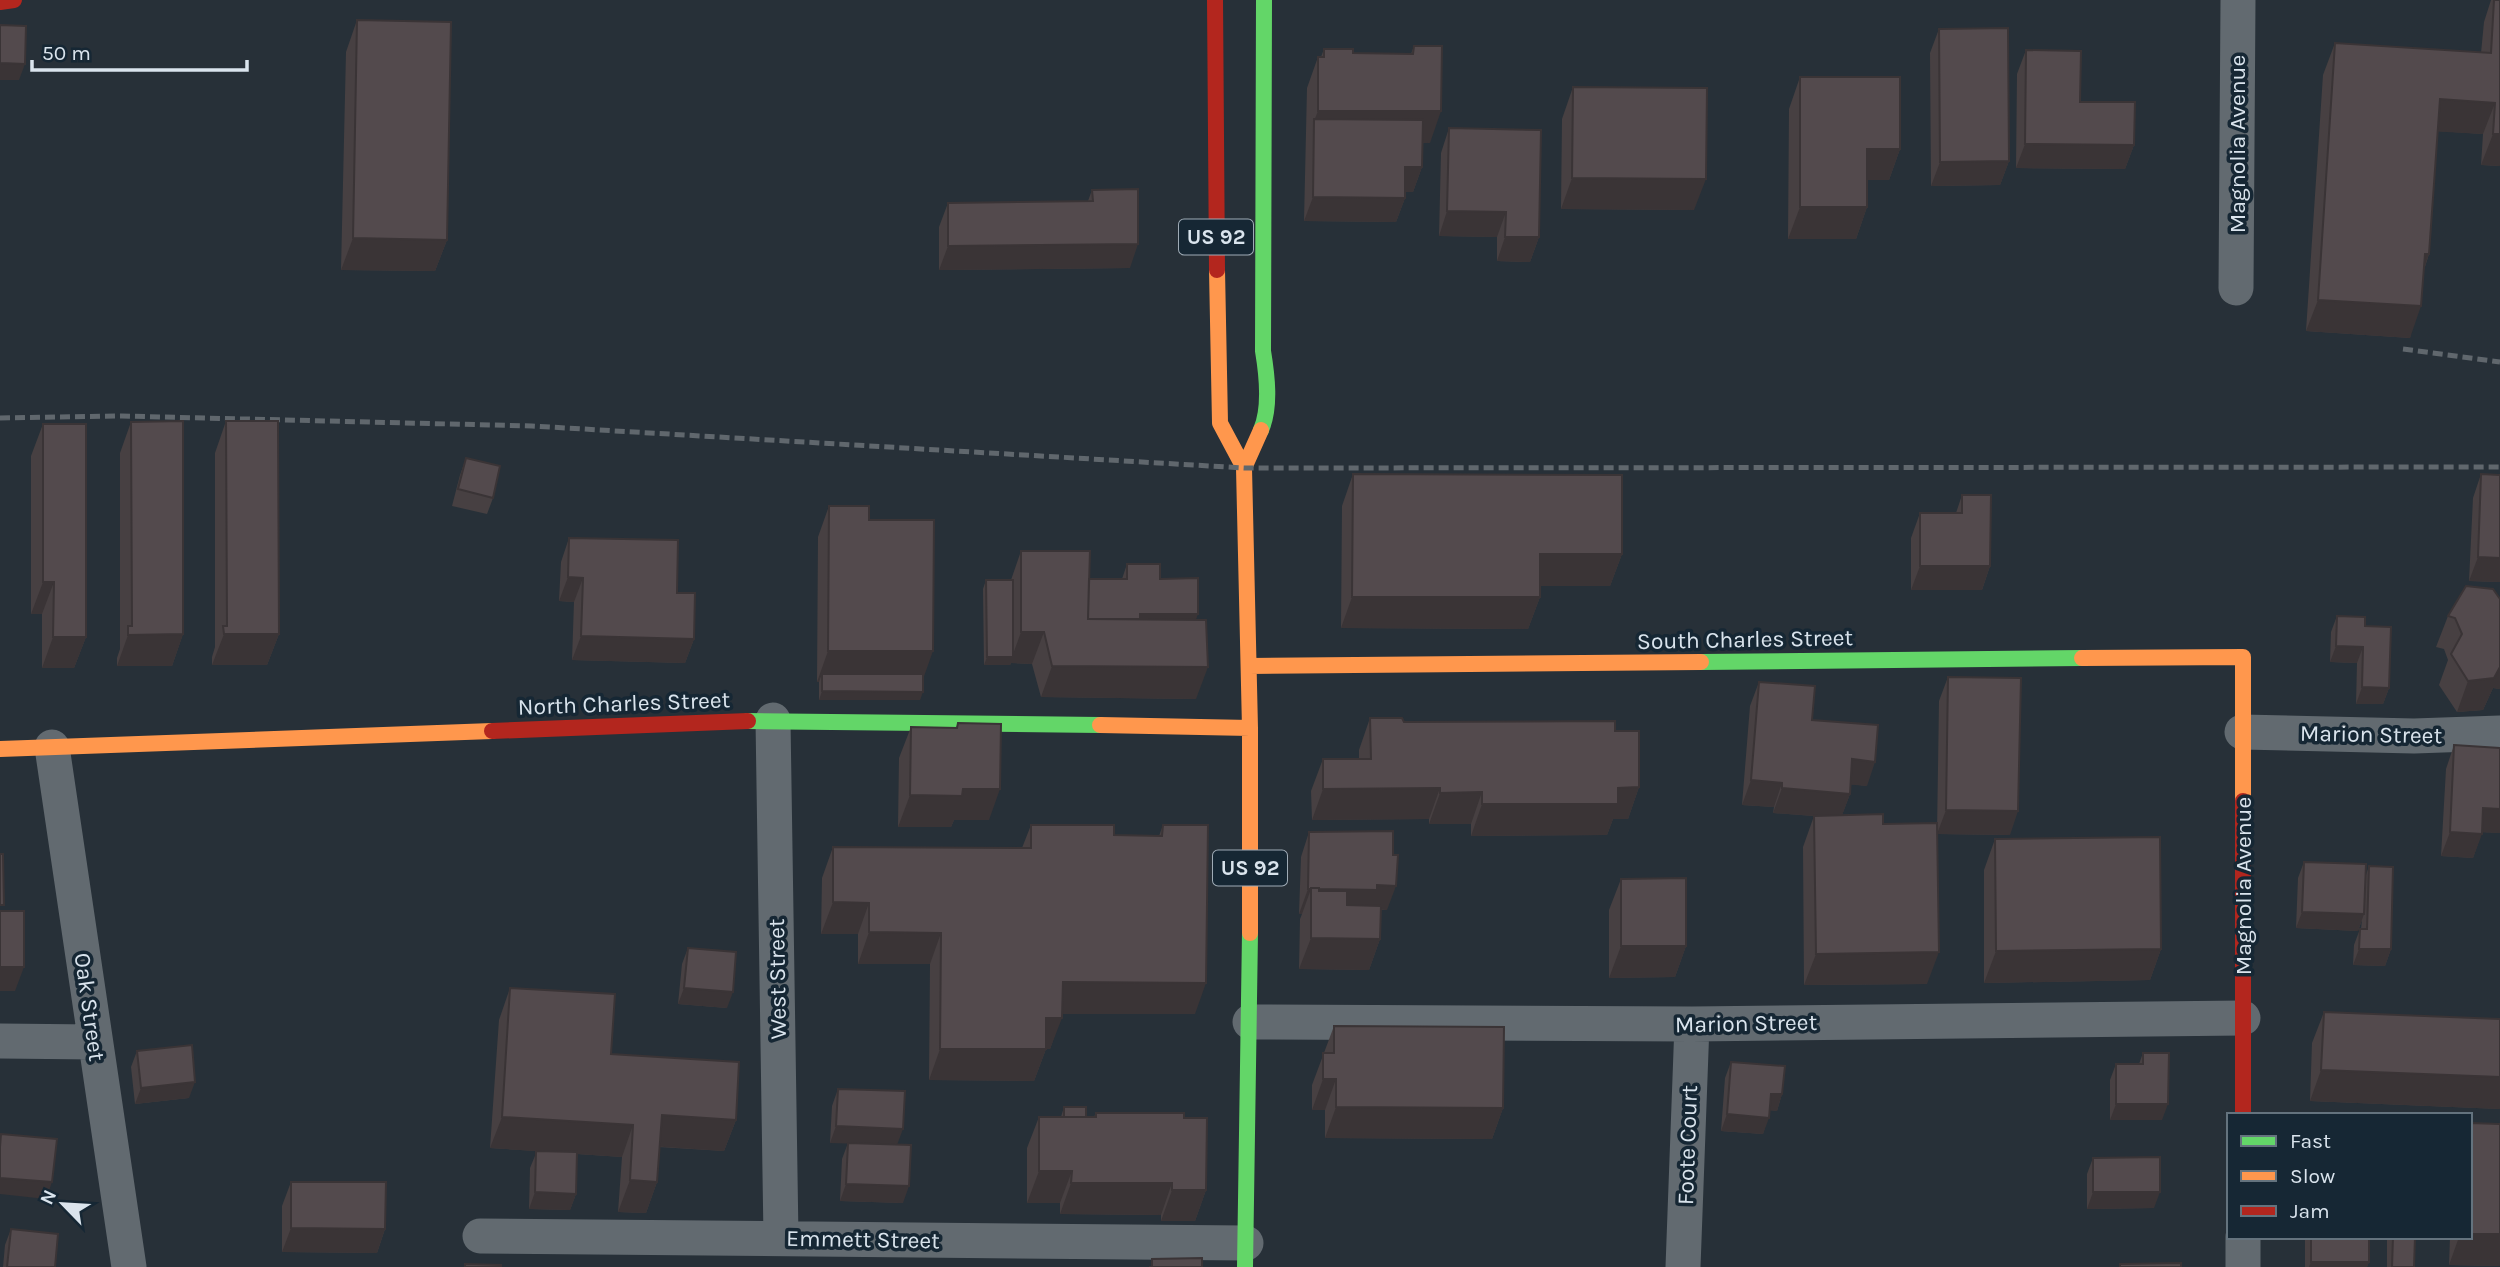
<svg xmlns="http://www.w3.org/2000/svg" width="2500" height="1267" font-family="Karla,sans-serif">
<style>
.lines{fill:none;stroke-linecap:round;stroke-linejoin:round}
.street{stroke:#626a70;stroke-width:35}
.fast{stroke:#63d668;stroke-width:16}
.slow{stroke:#ff974d;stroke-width:16}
.jam{stroke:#b3261e;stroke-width:16}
.rail{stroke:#60676d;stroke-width:5;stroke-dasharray:10 5;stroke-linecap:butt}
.wall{fill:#474042}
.shaded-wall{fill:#3a3436}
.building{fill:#534a4d;stroke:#3a3436;stroke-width:2}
.labels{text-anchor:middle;stroke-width:7;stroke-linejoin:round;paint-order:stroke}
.shield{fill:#162734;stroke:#9fabb6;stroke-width:2}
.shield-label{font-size:21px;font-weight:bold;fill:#dae4ed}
.street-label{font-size:23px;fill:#dae4ed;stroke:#162734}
</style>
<rect width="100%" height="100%" fill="#273038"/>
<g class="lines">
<path class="street" d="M2236,288L2238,0
M773,720L781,1238
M2242,732L2414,736L2500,733
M52,747L129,1267
M1250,1022L1692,1024L2243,1018
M0,1041L95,1042
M480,1236L1246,1243
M1683,1267L1692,1024
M2243,1267V1237"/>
<path class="fast" d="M1261,430C1271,407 1267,375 1263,351L1264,0
M1701,662L2082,658
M748,721L1100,725
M1245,1267L1250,933"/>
<path class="slow" d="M1217,270L1220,423L1244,468
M2082,658L2243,657V801
M1249,666L1701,662
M1100,725L1250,728
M0,749L492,731
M1250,933V728L1244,468L1261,430"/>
<path class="jam" d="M1215,0L1217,270
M0,2L14,0
M492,731L748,721
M2243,801V1115"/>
<path class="rail" d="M2403,349L2500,362
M0,418L122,416L532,426L1244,468L2500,467"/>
</g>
<path class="wall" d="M2491,0H2500V166L2481,165L2483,134L2437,131L2429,254L2424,270L2410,338L2306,331L2323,75L2335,43L2481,53L2484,22Z
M357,20L447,240L435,271L341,270L346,52Z
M1939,29L2009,161L2000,185L1931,186L1930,53Z
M1414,46L1430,143H1423L1422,167L1413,192H1405V198L1396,222L1304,221L1307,88L1318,57H1321L1324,49L1353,53L1411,54Z
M2026,50L2080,102L2134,145L2125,169L2016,168L2017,74Z
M1800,77L1900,149L1889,180H1867V207L1856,239H1788L1789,109Z
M1573,87L1694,210L1561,209L1562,119Z
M1449,128L1539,237L1530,262L1497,261V237L1439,236L1441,153Z
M1092,190L1130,268L939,270V227L948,203L1088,201Z
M226,421L279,634L267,665H212V657L215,647V453Z
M131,422L183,634L172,666H117V658L120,649V453Z
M43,424L86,637L74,668H42V614H31V456Z
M466,458L493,498L487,514L452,506L460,475Z
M1353,474L1622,554L1610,586H1540V597L1528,629L1341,628L1342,506Z
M2481,474L2500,475V582L2469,581L2473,498Z
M1962,495L1990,566L1982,590H1911V538L1920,513H1956Z
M829,506L869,520L923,678L920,700H819V682H817L818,537Z
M569,538L677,593L694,639L685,663L572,660L574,602L559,601L561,562Z
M1021,551L1089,579H1122L1127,564L1160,579L1196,620V699L1041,697L1032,664L1011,663L1010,665H984L983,589L986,580H1011Z
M2500,599V689L2493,688L2483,710L2457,712L2439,685L2448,660L2444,649L2436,647L2448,616Z
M2337,616L2365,626L2389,688L2383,704H2356L2357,663L2330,662L2331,632Z
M1948,677L2010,835L1937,834L1939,701Z
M1759,682L1812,720L1867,786L1850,784V794L1842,815L1883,824L1927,984L1804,985L1803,847L1814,816L1773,813L1774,807L1742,805L1750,706Z
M1370,718L1404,722L1615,731L1639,787L1628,819H1613L1607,835L1471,836V824H1429V819L1312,820L1311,791L1323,759H1359V750Z
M958,723L989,820H954L951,827H898L899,758L911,727L956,728Z
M2454,745L2500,748V833L2482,832L2473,858L2441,856L2446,769Z
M1031,825L1114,835L1159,836L1163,825L1195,1014H1062L1050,1049H1046L1034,1081L929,1080L930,964H858V934H821L822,878L833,847L1022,848Z
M1309,832L1387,910H1381L1380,939L1369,970L1299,969L1300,919L1302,914H1299L1301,857Z
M1995,839L2161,949L2150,980L1984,983V870Z
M2304,862L2366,875L2369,866L2391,949L2385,966L2353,965L2354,945L2360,929H2361L2362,920L2358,931L2296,928L2298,878Z
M1621,879L1686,946L1675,977L1609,978V910Z
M688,948L727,1008L678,1004L682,964Z
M510,988L611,1054L736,1120L724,1151L659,1147L657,1182L646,1213L618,1212L622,1157L577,1154L576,1194L570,1210L529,1209L530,1168L537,1151L490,1148L499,1020Z
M2324,1012L2500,1019V1109L2310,1101L2312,1043Z
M1334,1026L1503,1108L1492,1139L1325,1138V1110H1312V1085Z
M137,1051L189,1098L135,1104L131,1067Z
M2143,1053L2162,1120H2110V1080L2116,1064H2139Z
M1731,1062L1782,1094L1777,1111L1770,1110L1763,1134L1721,1131L1725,1078Z
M838,1089L897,1145L903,1203L840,1201L842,1159L848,1143H830L832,1106Z
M1064,1107L1086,1117H1094L1096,1113L1184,1118L1206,1190L1195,1221H1161V1215L1060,1214V1203H1027V1148L1039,1117H1061Z
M2500,1124V1266L2449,1265L2450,1237H2470Z
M2093,1158L2154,1208L2087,1209V1174Z
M291,1182L385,1229L377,1253L282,1252V1206Z
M11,1229L55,1267H3L5,1245Z
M2305,1237H2369V1262L2367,1267H2305Z
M2387,1237H2415L2414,1267H2387Z"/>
<path class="shaded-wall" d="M0,63L25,64L19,80H0Z
M2440,99L2495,103L2483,134L2428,131Z
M1318,111H1441L1430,143L1314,142V121Z
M2493,134H2500V166L2481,165Z
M2025,144L2134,145L2125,169L2016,168Z
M1867,149H1900L1889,180H1855Z
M2009,161L2000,185L1931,186L1940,162Z
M1405,167H1422L1413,192H1397Z
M1572,178L1706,179L1694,210L1561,209Z
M1313,197L1405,198L1396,222L1304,221Z
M1800,207H1867L1856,239H1788Z
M1447,211L1506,212L1497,237L1439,236Z
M1505,237H1539L1530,262L1497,261Z
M353,238L447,240L435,271L341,270Z
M1138,244L1130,268L939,270L948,246Z
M2425,254H2429L2418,286Z
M2318,300L2421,306L2410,338L2306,331Z
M1540,554H1622L1610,586H1528Z
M2478,557L2500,558V582L2469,581Z
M1920,566H1990L1982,590H1911Z
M568,577L583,578L574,602L559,601Z
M43,582H54L42,614H31Z
M1352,597H1540L1528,629L1341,628Z
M1140,614H1198L1189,639H1135Z
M1021,632H1044L1032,664L1011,663L1010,665H984L987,657H1012Z
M183,634L172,666H117L128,635Z
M224,634H279L267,665H212Z
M581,636L694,639L685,663L572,660Z
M53,637H86L74,668H42Z
M2336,646L2363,647L2357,663L2330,662Z
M828,651H933L922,682L822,674L819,682H817Z
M1052,666L1208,667L1196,699L1041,697Z
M2500,667V689L2493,688L2483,710L2457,712L2468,681Z
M2362,687L2389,688L2383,704H2356Z
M822,691L923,692L920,700H819Z
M1852,759L1875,762L1867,786L1843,784Z
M1751,780L1782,783L1774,807L1742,805Z
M1639,787L1628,819H1613L1607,835L1471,836L1482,804L1618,788Z
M1440,788L1429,819L1312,820L1323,789Z
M1782,788L1850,794L1841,818L1773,813Z
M963,789H1000L989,820H954L951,827H898L910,795Z
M1482,792L1471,824H1429L1440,793Z
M2483,808L2500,809V833L2474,832Z
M1946,810L2018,811L2010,835L1937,834Z
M2450,832L2482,834L2473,858L2441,856Z
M1377,885L1396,886L1387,910L1370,909L1311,914V889Z
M1308,889H1311L1302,914H1299Z
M833,902L869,903L858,934H821Z
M2302,912L2364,914L2358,931L2296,928Z
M869,932L941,933L930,964H858Z
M1311,938L1380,939L1369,970L1299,969Z
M1621,946H1686L1675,977L1609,978Z
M2161,949L2150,980L1984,983L1996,951Z
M2359,949H2391L2385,966L2353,965Z
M1939,952L1927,984L1804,985L1816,954Z
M0,967H24L15,991H0Z
M1063,982L1206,983L1195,1014H1051Z
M684,988L733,992L727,1008L678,1004Z
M1046,1018H1062L1050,1049H1035Z
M940,1049H1046L1034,1081L929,1080Z
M2321,1070L2500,1077V1109L2310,1101Z
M1323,1079H1336L1325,1110H1312Z
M195,1082L189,1098L135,1104L141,1088Z
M1771,1094H1782L1777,1111L1765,1110Z
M2116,1104H2168L2162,1120H2110Z
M1336,1107L1503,1108L1492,1139L1325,1138Z
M1727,1114L1769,1118L1763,1134L1721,1131Z
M662,1115L736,1120L724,1151L650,1146Z
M502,1117L633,1125L622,1157L490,1148Z
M836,1126L903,1129L897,1145L830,1143Z
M1039,1171H1072L1060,1203H1027Z
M0,1178L52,1182L46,1199L0,1194Z
M630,1180L657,1182L646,1213L618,1212Z
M1071,1183H1172L1161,1215L1060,1214Z
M846,1184L909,1186L903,1203L840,1201Z
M1172,1190H1206L1195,1221H1161Z
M535,1192L576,1194L570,1210L529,1209Z
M2093,1192H2160L2154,1208L2087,1209Z
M291,1228L385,1229L377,1253L282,1252Z
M2470,1234H2500V1266L2449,1265L2459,1237H2470Z
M2311,1262H2369L2367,1267H2309Z"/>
<path class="building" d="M2494,0H2500V134H2493L2495,103L2440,99L2429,254H2425L2421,306L2318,300L2335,43L2491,53Z
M357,20L451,22L447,240L353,238Z
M0,25L26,26L25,64L0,63Z
M2008,28L2009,161L1940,162L1939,29Z
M1414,46H1442L1441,111H1318V57H1324V49H1353V53L1413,54Z
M2026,50L2081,51L2080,102H2135L2134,145L2025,144Z
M1800,77H1900V149H1867V207H1800Z
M1573,87L1707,88L1706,179L1572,178Z
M1314,119L1423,120L1422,167H1405V198L1313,197Z
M1449,128L1541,130L1539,237H1505L1506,212L1447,211Z
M1138,189V244L948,246V203L1093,201L1092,190Z
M183,421V634L128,635V626H132L131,422Z
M226,421H278L279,634H224L223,626H227Z
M43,424H86V637H53L54,582H43Z
M466,458L500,466L493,498L458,489Z
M1353,474L1622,475V554H1540V597H1352Z
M2481,474L2500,475V558L2478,557Z
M1962,495H1991L1990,566H1920V513H1962Z
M829,506H869V520H934L933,651H828Z
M569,538L678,540L677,593H695L694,639L581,636L583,578L568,577Z
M1021,551H1090L1088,619L1206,620L1208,667L1052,666L1044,632H1021Z
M1127,564H1160V579L1198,578V614H1140V619H1088L1089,579H1127Z
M986,580H1013V657H987Z
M2466,586L2493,589L2500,599V667L2494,678L2468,681L2451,654L2462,634L2455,618L2448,616Z
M2337,616L2365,617V626L2391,627L2389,688L2362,687L2363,647L2336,646Z
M822,674H923V692L822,691Z
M1948,677L2021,678L2018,811L1946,810Z
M1759,682L1815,686L1812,720L1878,725L1875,762L1852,759L1850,794L1782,788V783L1751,780Z
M1370,718H1402L1404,722L1615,721V731H1639V787L1618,788V804H1482V792L1440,793V788L1323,789V759H1371Z
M958,723L1001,724L1000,789H963L962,796L910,795L911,727L957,728Z
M2454,745L2500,748V809L2483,808L2482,834L2450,832Z
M1883,814V824L1937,823L1939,952L1816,954L1814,816Z
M1031,825H1114V835L1162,836L1163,825H1208L1206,983L1063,982L1062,1018H1046V1049H940L941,933L869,932V903L833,902V847L1031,848Z
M1393,831V855H1398L1396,886L1377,885V890L1319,889V888H1311V889H1308L1309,832Z
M2160,837L2161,949L1996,951L1995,839Z
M0,854H3L4,905H0Z
M2304,862L2366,864L2364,914L2302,912Z
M2369,866L2393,867L2391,949H2359L2360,929H2367Z
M1686,878V946H1621V879Z
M1311,888H1319V891H1347V905L1381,906L1380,939L1311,938Z
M0,911H24V967H0Z
M688,948L736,952L733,992L684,988Z
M510,988L615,994L611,1054L739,1062L736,1120L662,1115L657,1182L630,1180L633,1125L502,1117Z
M2324,1012L2500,1019V1077L2321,1070Z
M1334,1026L1504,1027L1503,1108L1336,1107V1079H1323V1053H1334Z
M192,1045L195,1082L141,1088L137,1051Z
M2143,1053H2169L2168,1104H2116V1064H2143Z
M1731,1062L1785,1066L1782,1094H1771L1769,1118L1727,1114Z
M838,1089L905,1091L903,1129L836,1126Z
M1064,1107H1086V1117H1064Z
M1096,1113H1184V1118H1207L1206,1190H1172V1183H1071L1072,1171H1039V1117H1096Z
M2470,1123L2500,1124V1234H2470Z
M1,1134L57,1139L52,1182L0,1178V1147Z
M848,1143L911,1145L909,1186L846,1184Z
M536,1151L577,1152L576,1194L535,1192Z
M2160,1157V1192H2093V1158Z
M291,1182H386L385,1229L291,1228Z
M11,1229L58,1234L55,1267H7Z
M2311,1237H2369V1262H2311Z
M2393,1237H2415L2414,1267H2392Z
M1202,1258V1267H1149H1152V1259Z
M2181,1263V1267H2120V1264Z
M465,1264L501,1265V1267H465Z"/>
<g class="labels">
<g class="shield">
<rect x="1179" y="219.5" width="74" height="35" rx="5"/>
<rect x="1213" y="850.5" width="74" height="35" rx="5"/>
</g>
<g class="shield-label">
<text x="1216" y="244">US 92</text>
<text x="1250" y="875">US 92</text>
</g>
<g class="street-label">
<text transform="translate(2237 144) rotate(-90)" y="8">Magnolia Avenue</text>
<text transform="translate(1745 639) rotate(-1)" y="8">South Charles Street</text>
<text transform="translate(624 703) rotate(-2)" y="8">North Charles Street</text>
<text transform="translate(2371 734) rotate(1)" y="8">Marion Street</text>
<text transform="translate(2243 886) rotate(-90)" y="8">Magnolia Avenue</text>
<text transform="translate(777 979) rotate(-91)" y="8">West Street</text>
<text transform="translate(90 1007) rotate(82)" y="8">Oak Street</text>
<text transform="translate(1746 1023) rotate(-1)" y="8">Marion Street</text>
<text transform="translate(1687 1145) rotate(-88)" y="8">Foote Court</text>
<text transform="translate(863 1239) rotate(1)" y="8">Emmett Street</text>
</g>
</g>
<rect x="2227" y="1113" width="245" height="126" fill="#162734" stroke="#64737e" stroke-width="2"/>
<rect x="2241" y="1136" width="35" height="10" fill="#63d668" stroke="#64737e" stroke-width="2"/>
<text x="2290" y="1148" font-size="21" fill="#dae4ed">Fast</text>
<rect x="2241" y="1171" width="35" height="10" fill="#ff974d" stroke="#64737e" stroke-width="2"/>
<text x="2290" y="1183" font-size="21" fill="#dae4ed">Slow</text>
<rect x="2241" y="1206" width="35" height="10" fill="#b3261e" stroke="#64737e" stroke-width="2"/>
<text x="2290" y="1218" font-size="21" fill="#dae4ed">Jam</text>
<g transform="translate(63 1204) rotate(295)" stroke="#162734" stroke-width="5" paint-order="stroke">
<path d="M0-5L12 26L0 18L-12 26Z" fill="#dae4ed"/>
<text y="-10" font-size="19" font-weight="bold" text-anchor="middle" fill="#dae4ed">N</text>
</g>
<path d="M32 60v10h215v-10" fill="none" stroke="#dae4ed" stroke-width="3.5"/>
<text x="42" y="60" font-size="21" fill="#dae4ed" stroke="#162734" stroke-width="5" paint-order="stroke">50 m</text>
</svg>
